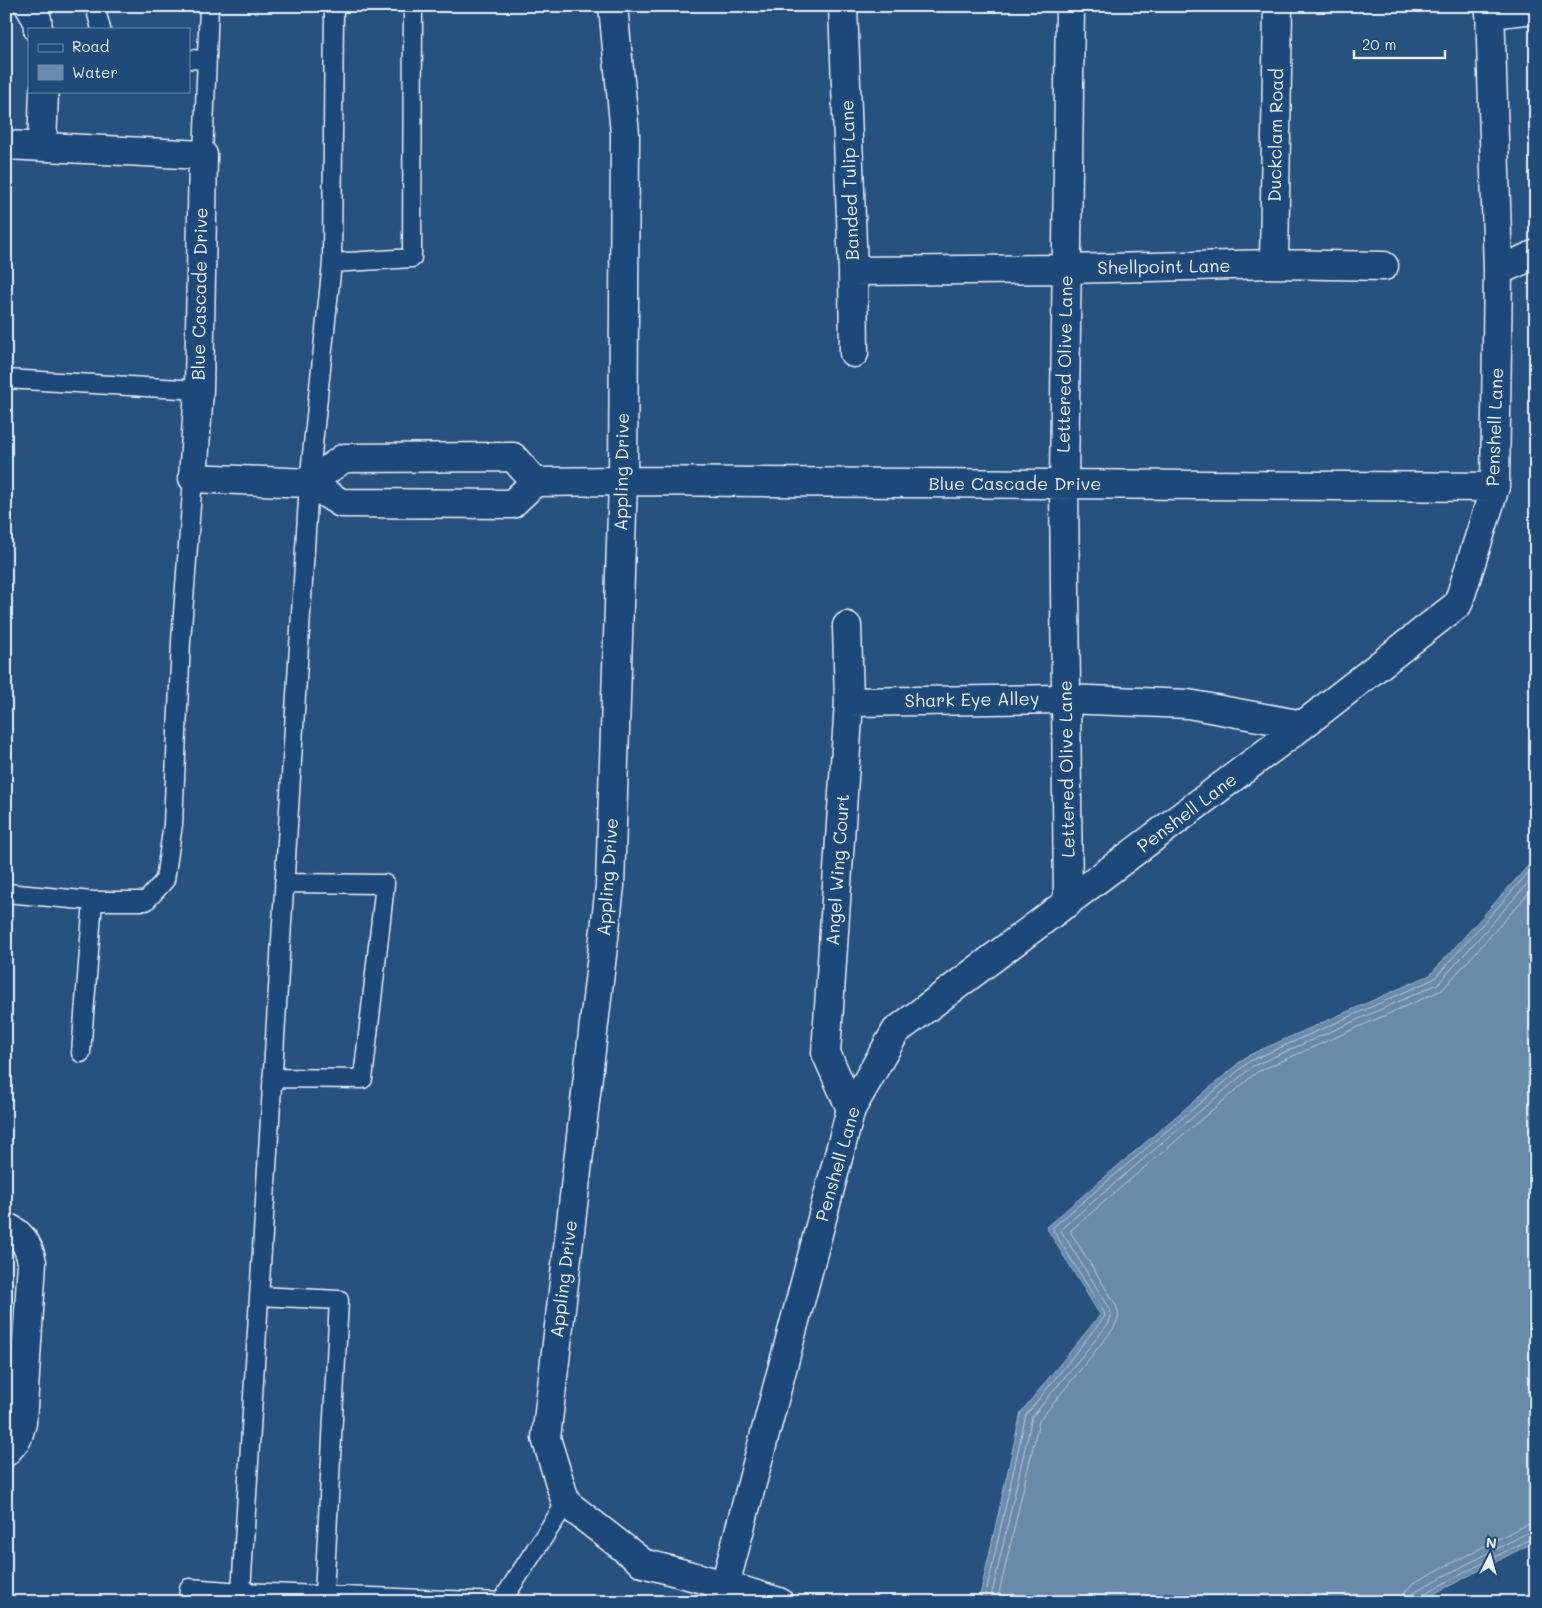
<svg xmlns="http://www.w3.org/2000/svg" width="1542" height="1608" font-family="Mali,sans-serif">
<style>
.water{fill:#6b8aaa;stroke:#9db3c9}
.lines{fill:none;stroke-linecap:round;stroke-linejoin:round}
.shore{stroke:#b6c8d9;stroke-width:1}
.lane-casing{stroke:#e8f1f8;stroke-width:21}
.street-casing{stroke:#e8f1f8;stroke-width:31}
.lane{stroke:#1f4a7a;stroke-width:18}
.street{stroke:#1f4a7a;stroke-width:28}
.labels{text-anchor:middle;stroke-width:5;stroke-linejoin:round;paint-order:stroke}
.street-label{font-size:18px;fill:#e8f1f8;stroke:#1f4a7a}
</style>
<rect width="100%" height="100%" fill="#27517f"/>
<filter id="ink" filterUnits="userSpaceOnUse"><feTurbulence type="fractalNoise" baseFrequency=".02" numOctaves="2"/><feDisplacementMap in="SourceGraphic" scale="10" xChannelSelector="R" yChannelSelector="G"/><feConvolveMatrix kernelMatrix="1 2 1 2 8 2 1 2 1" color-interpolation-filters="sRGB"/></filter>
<g filter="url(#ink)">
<path class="water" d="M1536,857V1541L1418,1602H981L979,1600L1021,1412L1100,1315L1046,1227L1247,1056L1430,975Z"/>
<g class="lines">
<path class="shore" d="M984,1602L1026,1415L1105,1316L1104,1312L1053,1230V1227L1250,1061L1434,979L1536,864
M990,1602L1032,1417L1109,1323L1111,1316L1110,1309L1061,1231L1062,1228L1253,1066L1438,984L1536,874
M997,1602L1039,1421L1114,1328L1119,1316L1116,1305L1071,1233V1230L1257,1072L1442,990L1536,885
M1404,1602L1405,1592L1413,1583L1525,1525L1536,1523
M1411,1602L1412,1595L1417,1590L1529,1532L1536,1531
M1417,1602L1418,1598L1421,1595L1532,1538L1536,1537"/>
<g class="lane-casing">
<path id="lane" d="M95,6L101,29
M189,59L207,60
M203,155L209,6
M332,263L412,258L413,6
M6,379L199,390
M6,893L93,901H146L165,880L173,824L181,641L193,478
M81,1053L93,901
M272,1078L363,1079L385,884L284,883
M259,1296L339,1300L324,1595
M241,1592L501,1602
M188,1602L189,1588L241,1592L309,483L332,263L334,6
M501,1602L566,1503"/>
</g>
<g class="street-casing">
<path id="street" d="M29,6L37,19L38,29
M613,6L625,134L623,481L610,886L546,1438L566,1503L643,1563L725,1585L779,1602
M843,6L853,271L854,353
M1490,14L1536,9
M6,145L203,155L199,390L193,478L309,483L341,503L512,504L535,482L623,481L1495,487
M42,147L44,91
M1274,264L1278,6
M853,271L1067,269L1274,264L1384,266
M1498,271L1536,254
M309,483L344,458L513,457L535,482
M847,626L849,702L826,1053L851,1109
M849,702L1066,699L1188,704L1303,725
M1068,903L1064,484L1070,6
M6,1227C22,1233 29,1246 32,1262L22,1423L17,1439L6,1452
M725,1585L851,1109L896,1031L1303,725L1458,604L1495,487L1498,271L1490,6"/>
</g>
<use href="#lane" class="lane"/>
<use href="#street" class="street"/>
</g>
</g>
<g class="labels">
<g class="street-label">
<text transform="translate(1276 135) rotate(-89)" y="6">Duckclam Road</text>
<text transform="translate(850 180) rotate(-92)" y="6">Banded Tulip Lane</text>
<text transform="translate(1164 267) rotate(-1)" y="6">Shellpoint Lane</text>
<text transform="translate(200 294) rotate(-89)" y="6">Blue Cascade Drive</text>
<text transform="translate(1065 364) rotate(-89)" y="6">Lettered Olive Lane</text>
<text transform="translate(1495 427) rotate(-88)" y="6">Penshell Lane</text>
<text transform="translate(622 472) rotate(-89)" y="6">Appling Drive</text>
<text x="1015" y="490">Blue Cascade Drive</text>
<text transform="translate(972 700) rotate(-1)" y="6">Shark Eye Alley</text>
<text transform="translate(1067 769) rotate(-91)" y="6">Lettered Olive Lane</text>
<text transform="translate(1187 813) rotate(-37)" y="6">Penshell Lane</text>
<text transform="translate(838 870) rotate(-86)" y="6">Angel Wing Court</text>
<text transform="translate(608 877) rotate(-86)" y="6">Appling Drive</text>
<text transform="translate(838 1164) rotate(-74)" y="6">Penshell Lane</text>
<text transform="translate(564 1279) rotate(-83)" y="6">Appling Drive</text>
</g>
</g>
<rect width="1542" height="1608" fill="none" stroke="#1f4a7a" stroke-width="25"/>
<rect x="12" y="12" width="1517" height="1583" fill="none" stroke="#e8f1f8" stroke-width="2" filter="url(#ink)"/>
<rect x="28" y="28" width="162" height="65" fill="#1f4a7a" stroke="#6f8dac"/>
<rect x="38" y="44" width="25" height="8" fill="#1f4a7a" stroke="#6f8dac"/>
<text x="72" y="52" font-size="15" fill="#e8f1f8">Road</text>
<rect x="38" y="65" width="25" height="15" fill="#6b8aaa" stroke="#6f8dac"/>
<text x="72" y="78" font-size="15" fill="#e8f1f8">Water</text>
<g transform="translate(1490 1556) rotate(6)" stroke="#1f4a7a" stroke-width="4" paint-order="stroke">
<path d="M0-4L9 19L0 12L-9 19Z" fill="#e8f1f8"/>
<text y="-8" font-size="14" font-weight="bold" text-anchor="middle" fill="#e8f1f8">N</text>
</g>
<path d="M1354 50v8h91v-8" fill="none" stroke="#e8f1f8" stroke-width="2.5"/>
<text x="1362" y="50" font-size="15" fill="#e8f1f8" stroke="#1f4a7a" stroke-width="4" paint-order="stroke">20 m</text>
</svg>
